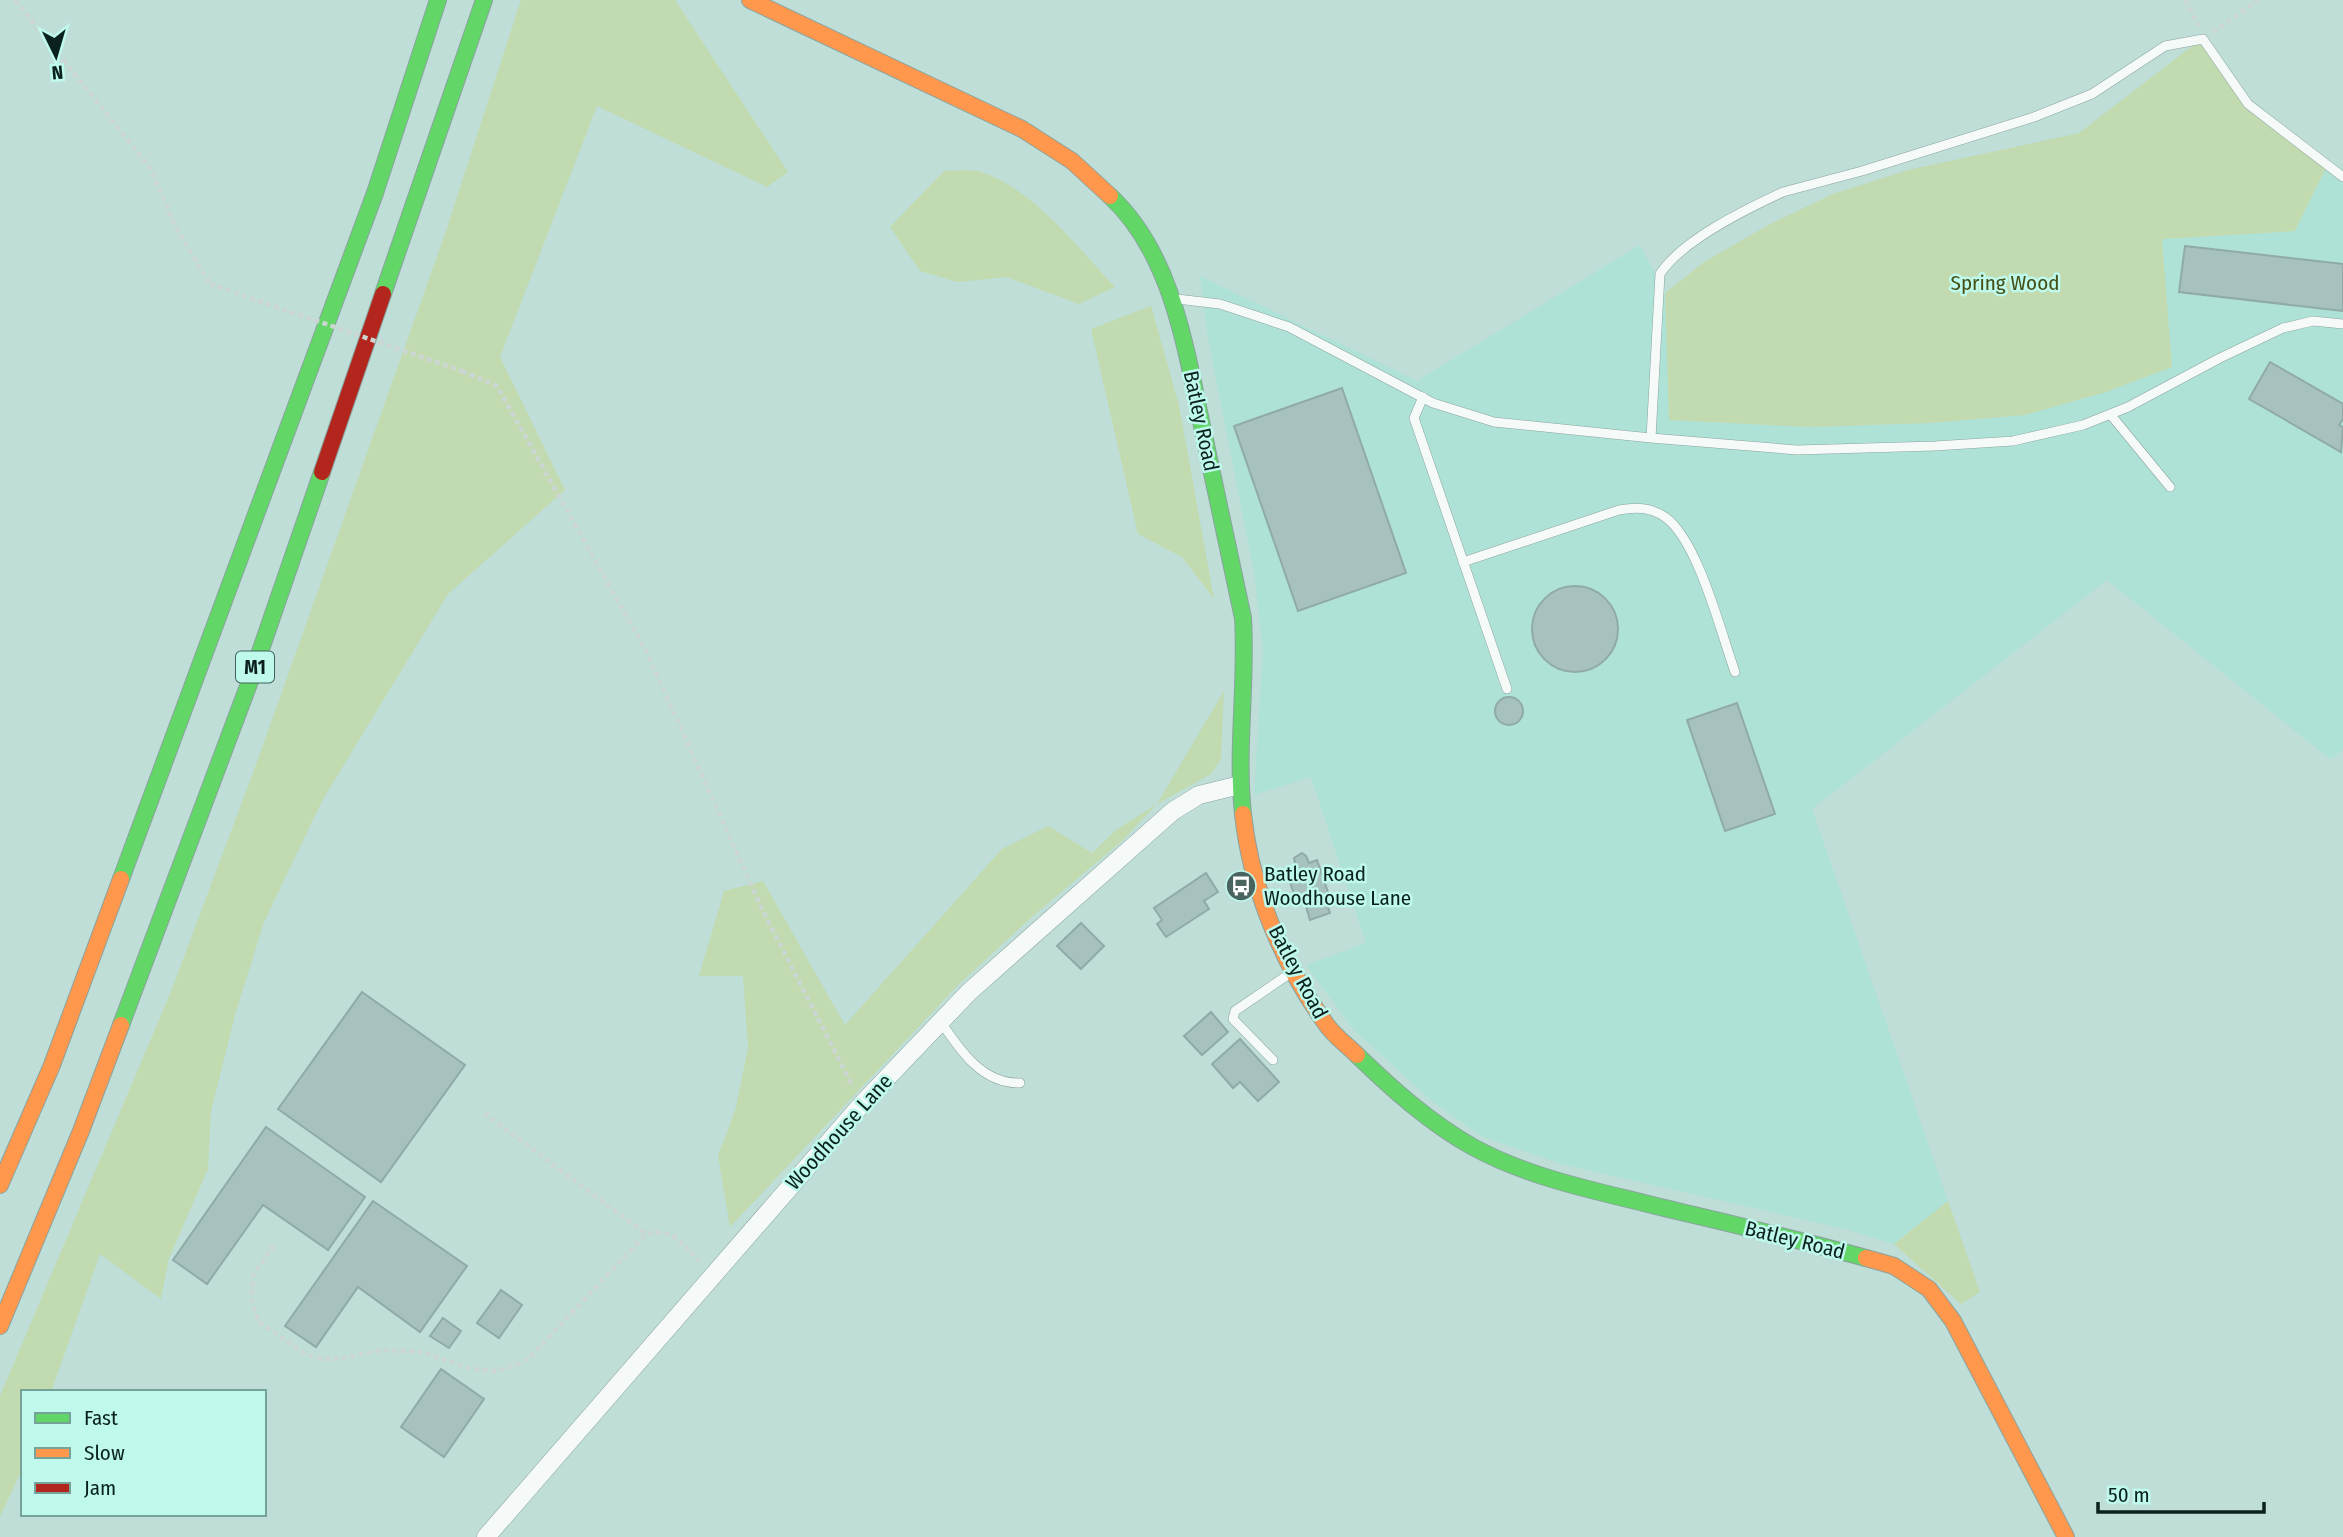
<svg xmlns="http://www.w3.org/2000/svg" width="2343" height="1537" font-family="'Fira Sans Condensed',sans-serif">
<style>
.built{fill:#aee2d7}
.green{fill:#c2dab0}
.building{fill:#a7c1bf;stroke:#90aaa7;stroke-width:2}
.lines{fill:none;stroke-linecap:round;stroke-linejoin:round}
.lane-casing{stroke:#8aa39e;stroke-width:10}
.street-casing{stroke:#8aa39e;stroke-width:19}
.fast-casing{stroke:#8aa39e;stroke-width:18}
.slow-casing{stroke:#8aa39e;stroke-width:18}
.jam-casing{stroke:#8aa39e;stroke-width:18}
.path{stroke:#cbd6d3;stroke-width:4.5;stroke-dasharray:5 3.5;stroke-linecap:butt}
.lane{stroke:#f5faf9;stroke-width:9}
.street{stroke:#f5faf9;stroke-width:18}
.fast{stroke:#63d668;stroke-width:16}
.slow{stroke:#ff974d;stroke-width:16}
.jam{stroke:#b3261e;stroke-width:16}
.path-bridge{stroke:#cbd6d3;stroke-width:4.5;stroke-dasharray:5 3.5;stroke-linecap:butt}
.labels{text-anchor:middle;stroke-width:5;stroke-linejoin:round;paint-order:stroke}
.shield{fill:#bef9ec;stroke:#40625b;stroke-width:2}
.shield-label{font-size:19px;font-weight:bold;fill:#0a211d}
.park-label{font-size:21px;fill:#445015;stroke:#bef9ec}
.street-label{font-size:21px;fill:#0a211d;stroke:#bef9ec}
.poi-label{font-size:21px;fill:#0a211d;stroke:#bef9ec;text-anchor:start}
</style>
<rect width="100%" height="100%" fill="#beded7"/>
<path class="built" d="M2329,162L2343,169V750L2330,759L2107,580L1812,809L1948,1201L1894,1244L1845,1229L1561,1164L1481,1136L1433,1102L1354,1030L1306,965L1366,943L1311,777L1254,795L1263,650L1254,573L1208,338L1200,276L1417,381L1640,245L1665,293L1670,420L1810,427L1930,423L2025,415L2162,239L2295,231Z"/>
<path class="green" d="M521,0H675L788,172L767,187L597,106L500,357L565,490L448,594L323,799L264,922L235,1015L211,1111L208,1169L169,1258L161,1299L100,1254L51,1392H23V1467L0,1517V1396L172,989L253,773L444,237Z
M2200,40L2248,104L2329,162L2295,231L2162,239L2172,367L2106,392L2025,415L1930,423L1810,427L1669,420L1665,293L1704,262L1770,224L1833,194L1908,170L2079,133Z
M944,171C956,171 971,169 982,172C1034,190 1078,248 1115,287L1079,304L1007,277L958,282L920,271L890,227Z
M1151,306L1179,405L1214,599L1182,557L1138,534L1091,329Z
M1224,691L1221,759L1211,774L1157,804L1123,840L1033,916L959,984L730,1227L718,1156L735,1111L748,1048L743,976H699L724,891L763,881L845,1025L1002,849L1048,826L1092,853L1116,830L1157,804Z
M1948,1201L1980,1292L1961,1304L1894,1244Z"/>
<path class="building" d="M2185,246L2343,264V311L2179,292Z
M2270,362L2343,404V419L2339,425L2343,427L2341,452L2249,399Z
M1342,388L1406,573L1298,611L1234,426Z
M1532 629a43 43 0 1 1 86 0a43 43 0 1 1-86 0Z
M1495 711a14 14 0 1 1 28 0a14 14 0 1 1-28 0Z
M1737,703L1775,814L1725,831L1687,720Z
M1302,853L1306,856L1309,863L1317,860L1329,895L1324,896L1330,913L1310,920L1305,903L1298,905L1286,871L1296,868L1294,858Z
M1206,873L1218,892L1204,901L1209,909L1166,937L1157,924L1162,920L1154,908Z
M1081,923L1104,946L1081,969L1057,946Z
M362,992L465,1065L381,1182L278,1109Z
M1211,1012L1228,1032L1202,1055L1184,1036Z
M1240,1039L1279,1082L1258,1101L1240,1082L1233,1088L1212,1064Z
M266,1127L365,1197L328,1250L263,1205L207,1284L173,1260Z
M373,1201L467,1266L420,1332L358,1287L316,1347L285,1326Z
M501,1290L522,1305L499,1338L477,1323Z
M443,1318L461,1331L449,1348L430,1336Z
M441,1369L484,1399L444,1457L401,1427Z"/>
<g class="lines">
<g class="lane-casing">
<path id="lane" d="M1177,299L1220,304L1289,327L1433,403L1494,422L1651,438L1797,450L1935,446L2013,441L2083,425L2128,407L2220,358L2283,328L2313,321L2343,324
M1423,397L1414,418L1507,689
M2110,414L2170,487
M1651,438L1660,274C1682,240 1746,209 1783,192L1862,171L2034,117L2092,94L2165,46L2203,39L2248,104L2343,177
M1463,562L1619,510C1636,507 1650,507 1665,517C1698,540 1721,633 1735,672
M941,1022C960,1050 982,1084 1020,1083
M1273,1060L1233,1019L1235,1011L1292,972"/>
</g>
<g class="street-casing">
<path id="street" d="M486,1537L862,1104L969,992L1173,811L1199,795L1240,785"/>
</g>
<g class="fast-casing">
<path id="fast" d="M1110,196C1175,256 1187,358 1205,440C1218,499 1230,559 1243,618C1247,684 1236,749 1243,814
M383,294L484,0
M121,879L375,193L438,0
M121,1025L250,681L322,472
M1357,1055C1392,1089 1430,1123 1473,1147C1526,1176 1587,1189 1644,1203C1718,1221 1793,1238 1866,1258"/>
</g>
<g class="slow-casing">
<path id="slow" d="M750,0L1022,129L1072,161L1110,196
M1243,814C1251,889 1282,963 1326,1024C1334,1036 1347,1045 1357,1055
M0,1185L52,1065L121,879
M1866,1258L1894,1266L1929,1289L1953,1321L2066,1537
M0,1326L81,1131L121,1025"/>
</g>
<g class="jam-casing">
<path id="jam" d="M322,472L383,294"/>
</g>
<path class="path" d="M15,0L151,169L175,226L210,284
M2185,0L2198,26
M2213,32L2258,0
M462,371L497,386L646,651L763,911L853,1087
M484,1113L646,1234
M274,1245L253,1276L252,1300L258,1321L307,1355L321,1359H339L382,1350L421,1352L472,1369L496,1371L515,1366L530,1357L646,1234C674,1227 682,1244 700,1262"/>
<use href="#lane" class="lane"/>
<use href="#street" class="street"/>
<use href="#fast" class="fast"/>
<use href="#slow" class="slow"/>
<use href="#jam" class="jam"/>
<path class="path-bridge" d="M210,284L462,371"/>
</g>
<defs>
<g id="bus-disc" transform="scale(1.575)"><circle r="9.5" fill="#49635e" stroke="#bef9ec"/><path d="M-5-6H5V4H4V6H2V4H-2V6H-4V4H-5ZM-3.5-4V0h7V-4ZM-3.5 1.2v1.5H-2V1.2ZM2 1.2v1.5H3.5V1.2Z" fill="#fff"/></g>
</defs>
<g fill-rule="evenodd">
<use href="#bus-disc" x="1241" y="886"/>
</g>
<g class="labels">
<rect class="shield" x="236" y="651.5" width="38" height="31" rx="5"/>
<g class="shield-label">
<text x="255" y="674">M1</text>
</g>
<g class="park-label">
<text x="2005" y="290">Spring Wood</text>
</g>
<g class="street-label">
<text transform="translate(1201 421) rotate(78)" y="7">Batley Road</text>
<text transform="translate(1298 972) rotate(62)" y="7">Batley Road</text>
<text transform="translate(839 1132) rotate(-48)" y="7">Woodhouse Lane</text>
<text transform="translate(1795 1240) rotate(14)" y="7">Batley Road</text>
</g>
<g class="poi-label">
<text x="1264" y="881">Batley Road<tspan x="1264" dy="24">Woodhouse Lane</tspan></text>
</g>
</g>
<rect x="21" y="1390" width="245" height="126" fill="#bef9ec" stroke="#76a399" stroke-width="2"/>
<rect x="35" y="1413" width="35" height="10" fill="#63d668" stroke="#76a399" stroke-width="2"/>
<text x="84" y="1425" font-size="21" fill="#0a211d">Fast</text>
<rect x="35" y="1448" width="35" height="10" fill="#ff974d" stroke="#76a399" stroke-width="2"/>
<text x="84" y="1460" font-size="21" fill="#0a211d">Slow</text>
<rect x="35" y="1483" width="35" height="10" fill="#b3261e" stroke="#76a399" stroke-width="2"/>
<text x="84" y="1495" font-size="21" fill="#0a211d">Jam</text>
<g transform="translate(56 56) rotate(175)" stroke="#bef9ec" stroke-width="5" paint-order="stroke">
<path d="M0-5L12 26L0 18L-12 26Z" fill="#0a211d"/>
<text y="-10" font-size="19" font-weight="bold" text-anchor="middle" fill="#0a211d">N</text>
</g>
<path d="M2098 1502v10h166v-10" fill="none" stroke="#0a211d" stroke-width="3.5"/>
<text x="2108" y="1502" font-size="21" fill="#0a211d" stroke="#bef9ec" stroke-width="5" paint-order="stroke">50 m</text>
</svg>
